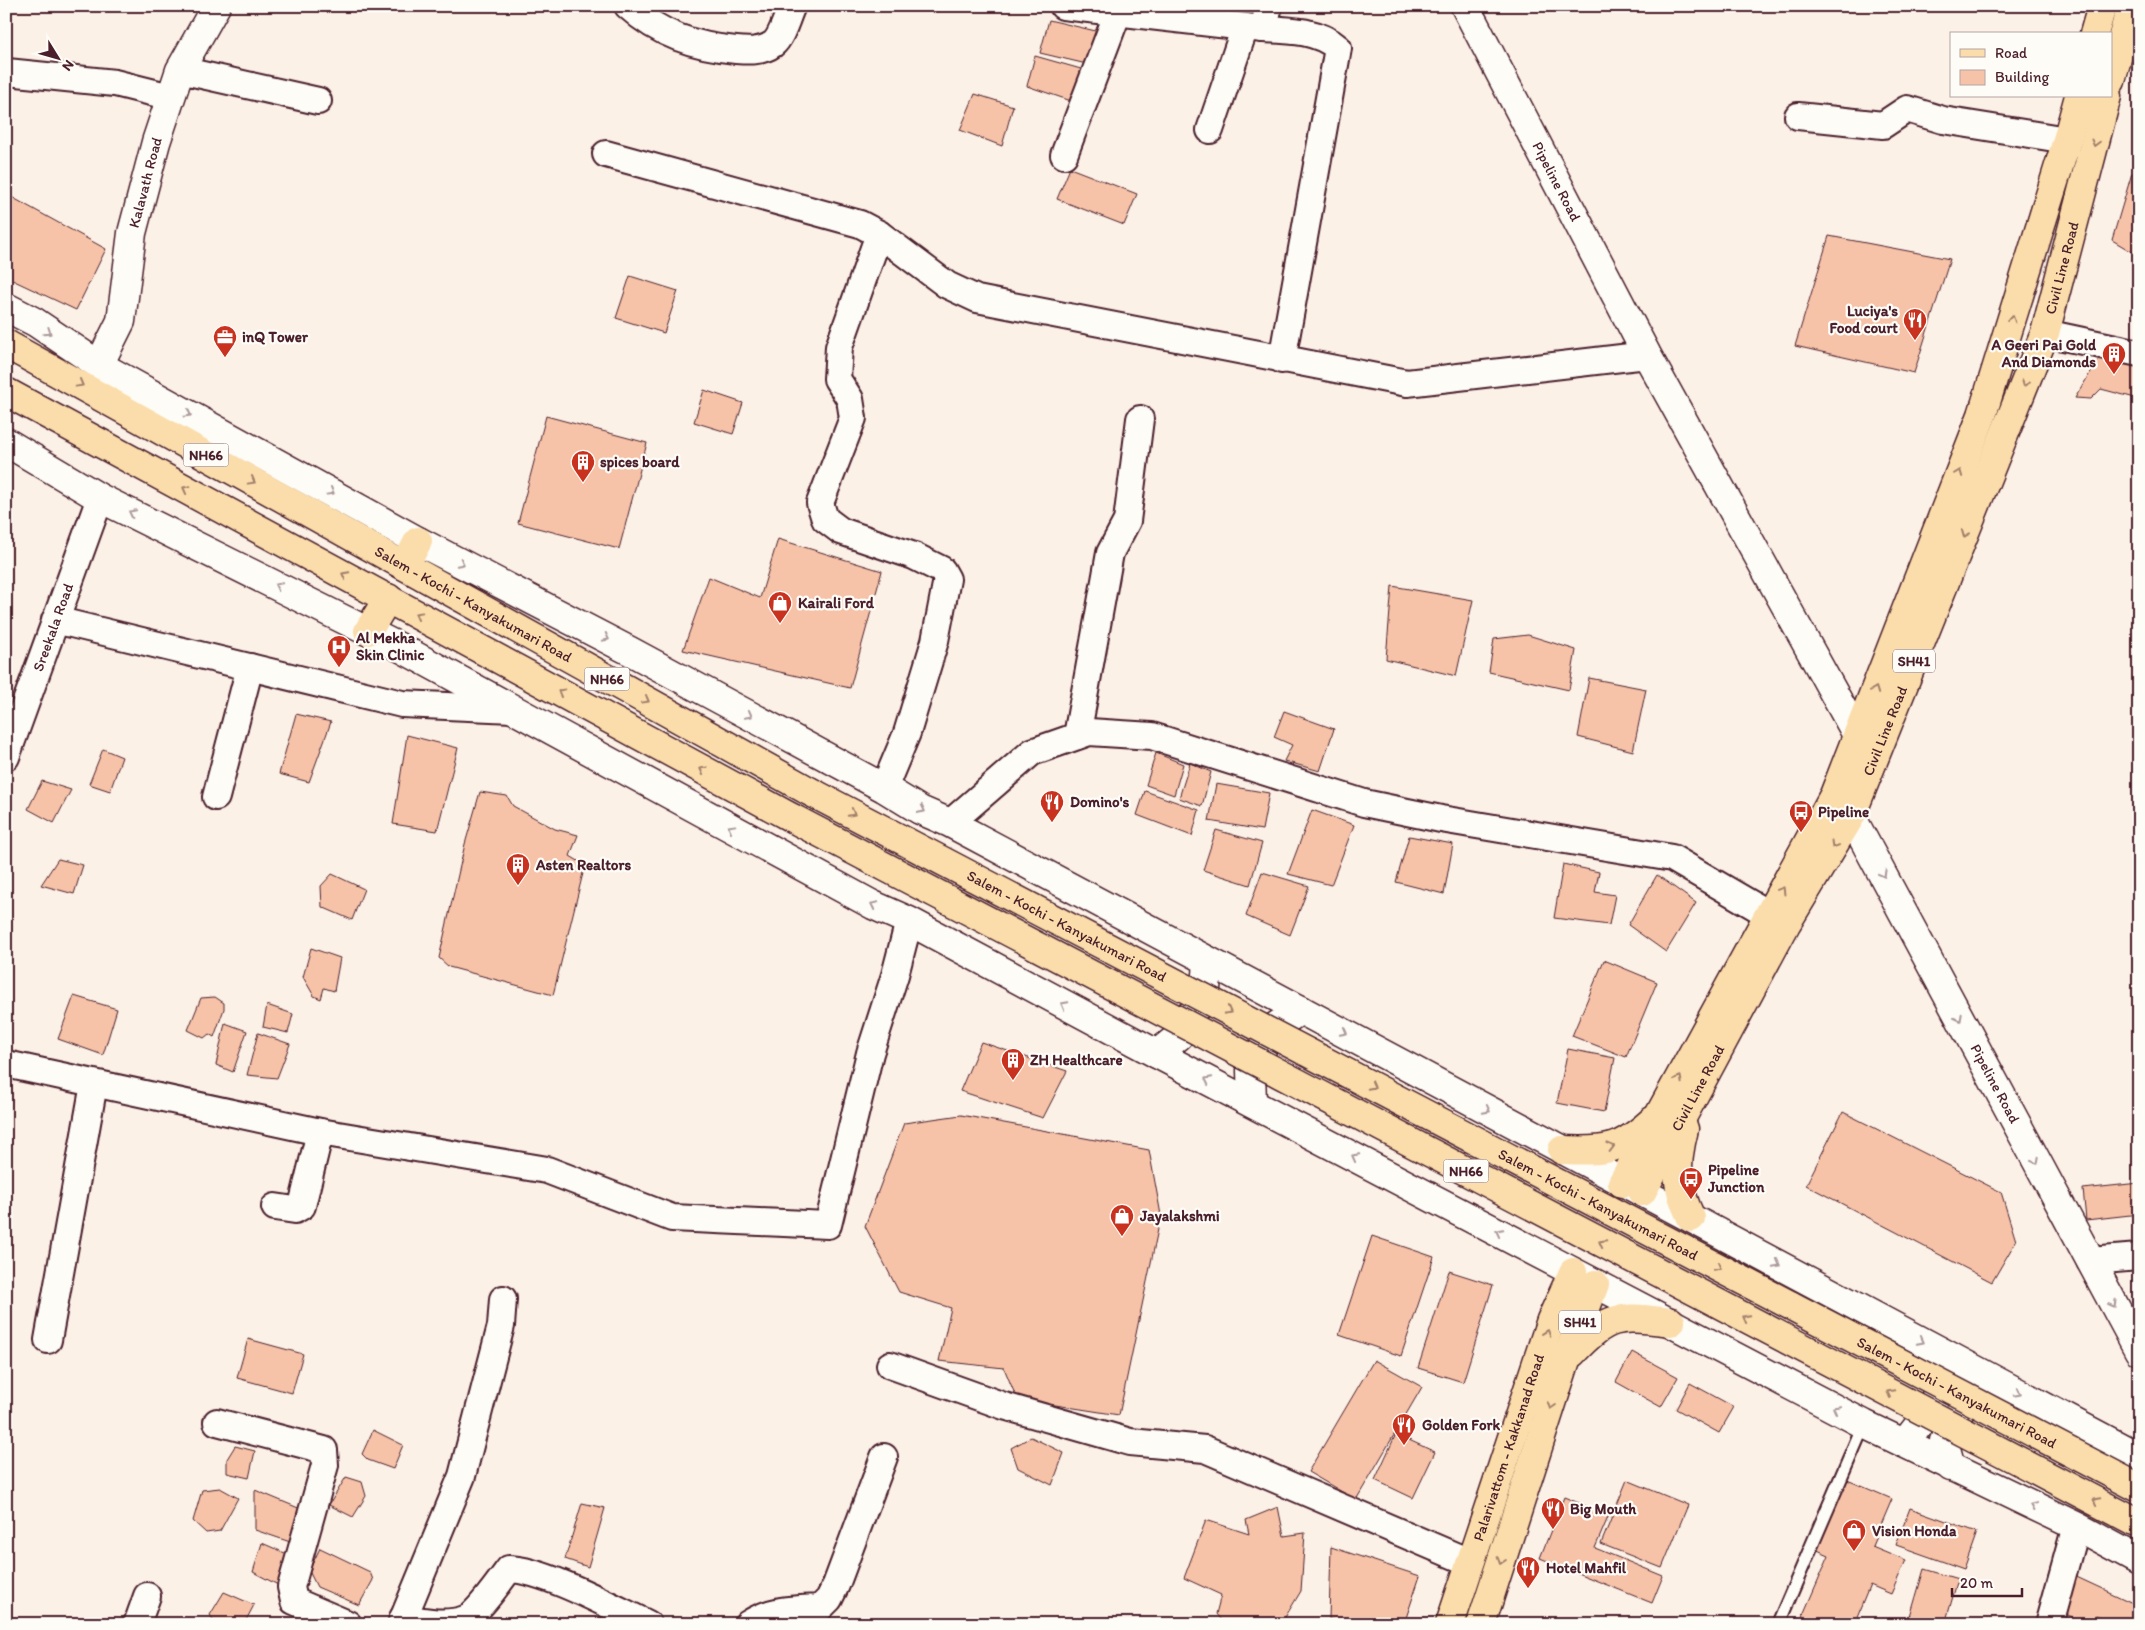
<svg xmlns="http://www.w3.org/2000/svg" width="2145" height="1630" font-family="Itim,sans-serif">
<style>
.building{fill:#f7c3a8;stroke:#4a1f2b}
.lines{fill:none;stroke-linecap:round;stroke-linejoin:round}
.service-casing{stroke:#4a1f2b;stroke-width:16}
.minor-casing{stroke:#4a1f2b;stroke-width:30}
.tertiary-casing{stroke:#4a1f2b;stroke-width:31}
.primary-casing{stroke:#4a1f2b;stroke-width:31}
.trunk-casing{stroke:#4a1f2b;stroke-width:31}
.service{stroke:#fdfcf7;stroke-width:12}
.minor{stroke:#fdfcf7;stroke-width:26}
.tertiary{stroke:#fdfcf7;stroke-width:28}
.primary{stroke:#fbddab;stroke-width:28}
.trunk{stroke:#fbddab;stroke-width:28}
.trunk-bridge-casing{stroke:#4a1f2b;stroke-width:31;stroke-linecap:butt}
.trunk-bridge{stroke:#fbddab;stroke-width:28}
.oneway{stroke:#a27e6b}
.oneway2{stroke:#ac999b}
.labels{text-anchor:middle;stroke-width:4.5;stroke-linejoin:round;paint-order:stroke}
.shield{fill:#fdfcf7;stroke:#806168;stroke-width:1}
.shield-label{font-size:14px;font-weight:bold;fill:#4a1f2b}
.street-label{font-size:15px;fill:#4a1f2b;stroke:#fdfcf7}
.poi-label{font-size:15px;font-weight:bold;fill:#4a1f2b;stroke:#fdfcf7;text-anchor:start}
</style>
<rect width="100%" height="100%" fill="#fcf1e7"/>
<filter id="ink" filterUnits="userSpaceOnUse"><feTurbulence type="fractalNoise" baseFrequency=".02" numOctaves="2"/><feDisplacementMap in="SourceGraphic" scale="10" xChannelSelector="R" yChannelSelector="G"/><feConvolveMatrix kernelMatrix="1 2 1 2 8 2 1 2 1" color-interpolation-filters="sRGB"/></filter>
<g filter="url(#ink)">
<path class="building" d="M1049,20L1100,32L1091,65L1040,53Z
M1035,56L1088,71L1080,104L1027,86Z
M975,94L1013,106L1002,146L960,130Z
M1070,168L1137,194L1124,225L1057,199Z
M2132,173L2139,176V256L2112,240Z
M6,194L106,249L76,310L6,277Z
M1829,236L1950,259L1914,373L1795,346Z
M630,276L678,291L664,333L616,318Z
M2103,352L2139,360V399L2101,389L2091,399L2075,398Z
M704,390L743,403L733,434L694,422Z
M546,416L647,443L619,549L518,523Z
M778,539L882,571L850,688L683,650L709,577L760,598Z
M1392,586L1473,600L1456,676L1386,659Z
M1528,635L1576,650L1569,690L1489,672L1494,639Z
M1589,678L1646,689L1633,751L1578,737Z
M1284,711L1334,729L1320,771L1284,761L1292,745L1274,737Z
M296,714L331,722L309,782L279,774Z
M407,735L458,748L437,831L393,824Z
M103,749L122,757L110,791L89,784Z
M1156,753L1183,764L1174,795L1146,785Z
M1190,763L1211,772L1202,806L1179,798Z
M42,781L71,790L54,823L28,809Z
M1216,784L1269,793L1262,830L1209,821Z
M1145,791L1199,810L1192,836L1137,815Z
M480,792L507,796L513,806L555,829L578,835L570,856L585,865L553,995L449,967L439,958L465,844Z
M1312,810L1354,825L1331,885L1288,874Z
M1216,830L1262,843L1250,885L1203,870Z
M1409,836L1453,844L1444,894L1396,882Z
M58,859L83,865L74,894L41,885Z
M1563,864L1599,872L1595,892L1615,895L1609,925L1554,918Z
M1262,872L1309,886L1290,935L1246,916Z
M332,874L364,889L352,920L322,907L321,886Z
M1657,875L1696,903L1666,952L1628,925Z
M311,948L340,958L334,991L324,988L321,999L314,996L303,977Z
M1604,960L1657,982L1626,1057L1572,1036Z
M74,996L117,1009L103,1055L58,1039Z
M215,997L224,1003V1009L214,1037L209,1034L204,1038L188,1030L201,998Z
M267,1005L293,1014L288,1033L263,1027Z
M225,1023L247,1031L233,1072L216,1065Z
M258,1033L290,1044L277,1078L247,1075Z
M981,1042L1067,1071L1043,1118L960,1091Z
M1568,1049L1615,1058L1604,1112L1557,1103Z
M1843,1112L2001,1192L2016,1241L1992,1282L1806,1185Z
M961,1115L1149,1150L1161,1215L1119,1415L1017,1399L1004,1368L939,1361L951,1308L899,1292L865,1226L904,1123Z
M2139,1183V1214L2086,1220L2083,1189Z
M1372,1236L1434,1257L1401,1356L1339,1335Z
M1449,1271L1493,1285L1463,1382L1418,1368Z
M248,1339L303,1354L292,1393L237,1378Z
M1632,1352L1678,1377L1661,1407L1616,1382Z
M1374,1360L1422,1387L1356,1500L1308,1472Z
M1690,1383L1734,1407L1719,1433L1676,1409Z
M373,1430L403,1445L393,1469L368,1460L362,1454Z
M1396,1434L1435,1452L1413,1498L1375,1480Z
M1031,1437L1064,1453L1052,1485L1018,1468L1011,1448Z
M235,1446L255,1451L249,1478L227,1473V1459Z
M346,1477L362,1482L366,1496L353,1517L329,1505Z
M1845,1479L1892,1499L1872,1546L1906,1560L1891,1594L1870,1585L1854,1624H1799L1829,1555L1815,1549Z
M1627,1480L1688,1505L1662,1568L1601,1544Z
M220,1488L238,1498L220,1531L206,1533L193,1521L202,1490Z
M255,1490L308,1512L299,1545L255,1530Z
M1564,1497L1609,1515L1595,1548L1663,1576L1652,1603L1540,1558Z
M582,1503L605,1508L588,1567L565,1559Z
M1278,1507L1284,1536L1305,1533L1301,1591L1281,1624H1256L1253,1621L1249,1624H1224L1216,1614L1221,1595L1184,1578L1206,1520L1249,1534L1246,1520Z
M1910,1508L1977,1532L1964,1569L1896,1545Z
M262,1543L294,1557L282,1587L253,1572Z
M1331,1547L1420,1576L1404,1624H1343L1329,1619Z
M320,1548L370,1572L373,1580L359,1605L317,1587L309,1571Z
M1924,1569L1958,1579L1945,1624H1908Z
M2068,1573L2139,1606V1624H2112L2096,1616L2089,1624L2059,1612Z
M224,1592L254,1605L244,1624H216L210,1615Z"/>
<g class="lines">
<g class="service-casing">
<path id="service" d="M1778,1624L1864,1424"/>
</g>
<g class="minor-casing">
<g id="minor">
<path d="M628,6C660,35 694,46 736,50C748,51 762,52 773,44C782,37 787,16 792,6"/>
<path d="M1063,6L1263,29L1269,6"/>
<path d="M1263,29C1289,30 1318,30 1338,48L1282,360"/>
<path d="M180,70L318,101"/>
<path d="M7,72L115,83L171,97"/>
<path d="M1798,116L1883,125L1907,109L1943,120L2067,140"/>
<path d="M1210,130L1245,27"/>
<path d="M606,154L860,224L879,234L947,285L977,299L1407,383L1647,355"/>
<path d="M1064,155L1118,12"/>
<path d="M879,234L839,347L837,379L850,399L853,418L820,503L825,519L841,531L914,556L942,570L947,579L935,641L907,733L884,788"/>
<path d="M2045,333L2139,353"/>
<path d="M55,620L402,704L513,709"/>
<path d="M1077,736L1110,553L1127,521L1140,419"/>
<path id="s1" d="M6,757L100,498"/>
<path d="M216,797L250,667"/>
<path d="M950,823L1032,752L1089,732L1152,736L1364,803L1441,819L1672,858L1768,914"/>
<path d="M6,1064L320,1132L547,1170L672,1218L828,1225L870,1053L895,975L909,921"/>
<path d="M275,1207L295,1210L302,1206L320,1132"/>
<path d="M2090,1261L2139,1257"/>
<path d="M48,1340L94,1084"/>
<path d="M890,1365L1004,1406L1130,1442L1205,1449L1469,1562"/>
<path d="M217,1422L324,1450L325,1465L291,1587L294,1601L348,1624"/>
<path d="M403,1618C422,1621 446,1626 465,1619C476,1615 501,1580 509,1569C545,1570 612,1607 648,1624"/>
<path d="M137,1624L147,1596"/>
<path d="M401,1624L462,1476L501,1326L503,1299"/>
<path d="M748,1624C771,1609 793,1609 820,1608L829,1599L836,1585L884,1457"/>
<path d="M2049,1624L2076,1526"/>
</g>
</g>
<g class="tertiary-casing">
<g id="tertiary">
<path id="s2" d="M1465,6L1647,355L1857,735"/>
<path d="M6,307L35,322L99,365L418,541L630,651L884,788L920,810L950,823L2139,1457"/>
<path id="s3" d="M99,365L121,321L132,233L156,142L180,70L216,6"/>
<path d="M6,442L100,498L399,647L873,905L909,921L1157,1054L1864,1424L2076,1526L2139,1560"/>
<path id="s4" d="M1851,816L2139,1351"/>
<path d="M1157,1054L1179,1036L1206,990L1208,961"/>
<path d="M1252,1103L1251,1070L1273,1028L1301,1010"/>
<path d="M1904,1443C1924,1421 1942,1392 1948,1363"/>
<path d="M1951,1467L1944,1441L1960,1412L1986,1382"/>
</g>
</g>
<g class="primary-casing">
<g id="primary">
<path d="M2094,34L2102,6"/>
<path d="M2111,81L2131,6"/>
<path d="M1684,1129C1675,1165 1675,1185 1691,1218"/>
<path d="M1562,1150C1606,1152 1619,1151 1652,1121"/>
<path d="M1622,1183L1834,795L1982,415L2067,140L2079,96"/>
<path id="s5" d="M1642,1192L1786,924L1851,816L2045,333L2107,96"/>
<path d="M1572,1353C1610,1313 1618,1316 1671,1322"/>
<path id="s6" d="M1450,1624L1551,1320L1573,1272"/>
<path d="M1481,1624L1566,1360L1595,1284"/>
</g>
</g>
<g class="trunk-casing">
<g id="trunk">
<path id="s7" d="M6,344L809,791"/>
<path d="M6,392L792,818"/>
<path d="M405,566L418,541"/>
<path d="M368,631L388,598"/>
</g>
</g>
<use href="#service" class="service"/>
<use href="#minor" class="minor"/>
<use href="#tertiary" class="tertiary"/>
<use href="#primary" class="primary"/>
<use href="#trunk" class="trunk"/>
<g class="trunk-bridge-casing">
<g id="trunk-bridge">
<path id="s8" d="M809,791L2139,1488"/>
<path d="M792,818L2139,1524"/>
</g>
</g>
<use href="#trunk-bridge" class="trunk-bridge"/>
</g>
<defs><path id="oneway-chevron" d="M-2-3.5L2.5 0L-2 3.5" fill="none" stroke-width="1.6" stroke-linecap="round" stroke-linejoin="round" transform="scale(1.25)"/></defs>
<g class="oneway">
<use href="#oneway-chevron" transform="translate(2095 143) rotate(105)"/>
<use href="#oneway-chevron" transform="translate(2012 319) rotate(-72)"/>
<use href="#oneway-chevron" transform="translate(2025 383) rotate(112)"/>
<use href="#oneway-chevron" transform="translate(80 384) rotate(29)"/>
<use href="#oneway-chevron" transform="translate(1959 473) rotate(-69)"/>
<use href="#oneway-chevron" transform="translate(252 481) rotate(29)"/>
<use href="#oneway-chevron" transform="translate(186 489) rotate(-152)"/>
<use href="#oneway-chevron" transform="translate(1965 534) rotate(112)"/>
<use href="#oneway-chevron" transform="translate(345 575) rotate(-152)"/>
<use href="#oneway-chevron" transform="translate(418 615) rotate(-151)"/>
<use href="#oneway-chevron" transform="translate(1875 690) rotate(-69)"/>
<use href="#oneway-chevron" transform="translate(561 692) rotate(-151)"/>
<use href="#oneway-chevron" transform="translate(646 700) rotate(29)"/>
<use href="#oneway-chevron" transform="translate(703 770) rotate(-151)"/>
<use href="#oneway-chevron" transform="translate(852 813) rotate(28)"/>
<use href="#oneway-chevron" transform="translate(1834 845) rotate(121)"/>
<use href="#oneway-chevron" transform="translate(1782 890) rotate(-59)"/>
<use href="#oneway-chevron" transform="translate(1228 1011) rotate(28)"/>
<use href="#oneway-chevron" transform="translate(1679 1079) rotate(-62)"/>
<use href="#oneway-chevron" transform="translate(1372 1086) rotate(28)"/>
<use href="#oneway-chevron" transform="translate(1611 1147) rotate(-14)"/>
<use href="#oneway-chevron" transform="translate(1602 1243) rotate(-152)"/>
<use href="#oneway-chevron" transform="translate(1718 1267) rotate(28)"/>
<use href="#oneway-chevron" transform="translate(1746 1318) rotate(-152)"/>
<use href="#oneway-chevron" transform="translate(1547 1333) rotate(-71)"/>
<use href="#oneway-chevron" transform="translate(1890 1393) rotate(-152)"/>
<use href="#oneway-chevron" transform="translate(1551 1406) rotate(108)"/>
<use href="#oneway-chevron" transform="translate(2096 1501) rotate(-152)"/>
<use href="#oneway-chevron" transform="translate(1501 1561) rotate(108)"/>
</g>
<g class="oneway2">
<use href="#oneway-chevron" transform="translate(48 332) rotate(34)"/>
<use href="#oneway-chevron" transform="translate(188 414) rotate(29)"/>
<use href="#oneway-chevron" transform="translate(331 492) rotate(29)"/>
<use href="#oneway-chevron" transform="translate(132 513) rotate(-154)"/>
<use href="#oneway-chevron" transform="translate(461 563) rotate(27)"/>
<use href="#oneway-chevron" transform="translate(278 586) rotate(-154)"/>
<use href="#oneway-chevron" transform="translate(606 638) rotate(27)"/>
<use href="#oneway-chevron" transform="translate(749 715) rotate(28)"/>
<use href="#oneway-chevron" transform="translate(922 810) rotate(27)"/>
<use href="#oneway-chevron" transform="translate(731 828) rotate(-151)"/>
<use href="#oneway-chevron" transform="translate(1883 874) rotate(62)"/>
<use href="#oneway-chevron" transform="translate(874 905) rotate(-154)"/>
<use href="#oneway-chevron" transform="translate(1064 1005) rotate(-152)"/>
<use href="#oneway-chevron" transform="translate(1959 1018) rotate(62)"/>
<use href="#oneway-chevron" transform="translate(1344 1032) rotate(28)"/>
<use href="#oneway-chevron" transform="translate(1208 1080) rotate(-153)"/>
<use href="#oneway-chevron" transform="translate(1487 1110) rotate(28)"/>
<use href="#oneway-chevron" transform="translate(1355 1157) rotate(-152)"/>
<use href="#oneway-chevron" transform="translate(2036 1161) rotate(62)"/>
<use href="#oneway-chevron" transform="translate(1499 1232) rotate(-152)"/>
<use href="#oneway-chevron" transform="translate(1777 1264) rotate(28)"/>
<use href="#oneway-chevron" transform="translate(2113 1304) rotate(61)"/>
<use href="#oneway-chevron" transform="translate(1921 1341) rotate(28)"/>
<use href="#oneway-chevron" transform="translate(2018 1393) rotate(28)"/>
<use href="#oneway-chevron" transform="translate(1836 1409) rotate(-152)"/>
<use href="#oneway-chevron" transform="translate(2033 1506) rotate(-155)"/>
</g>
</g>
<defs>
<g id="restaurant-pin" transform="scale(1.25)"><path d="M0 17L-7.5 6A9.5 9.5 0 1 1 7.5 6Z" fill="#c8321e" stroke="#fdfcf7"/><path d="M-5-6h1v4h1v-4h1v4h1v-4h1v5L-1.5 .5V6h-2V.5L-5-1ZM5-6V6H3V1.5H1.5Q1.5-4 5-6Z" fill="#fff"/></g>
<g id="office-pin" transform="scale(1.25)"><path d="M0 17L-7.5 6A9.5 9.5 0 1 1 7.5 6Z" fill="#c8321e" stroke="#fdfcf7"/><path d="M-6-3h4V-5.5h4V-3h4V5H-6ZM-1-4.5V-3h2v-1.5ZM-6 0V1H6V0Z" fill="#fff"/></g>
<g id="building-pin" transform="scale(1.25)"><path d="M0 17L-7.5 6A9.5 9.5 0 1 1 7.5 6Z" fill="#c8321e" stroke="#fdfcf7"/><path d="M-4-6H4V6H1V3H-1V6H-4ZM-2.5-4.3h1.7v1.8h-1.7ZM.8-4.3h1.7v1.8H.8ZM-2.5-1h1.7V.8h-1.7ZM.8-1h1.7V.8H.8Z" fill="#fff"/></g>
<g id="shop-pin" transform="scale(1.25)"><path d="M0 17L-7.5 6A9.5 9.5 0 1 1 7.5 6Z" fill="#c8321e" stroke="#fdfcf7"/><path d="M-5-2.5h2.3a2.7 3.5 0 0 1 5.4 0H5L5.5 6h-11ZM-1.5-2.5h3a1.5 2.3 0 0 0-3 0Z" fill="#fff"/></g>
<g id="hospital-pin" transform="scale(1.25)"><path d="M0 17L-7.5 6A9.5 9.5 0 1 1 7.5 6Z" fill="#c8321e" stroke="#fdfcf7"/><path d="M-5-5h3v3.5h4V-5h3V5h-3V1.5h-4V5h-3Z" fill="#fff"/></g>
<g id="bus-pin" transform="scale(1.25)"><path d="M0 17L-7.5 6A9.5 9.5 0 1 1 7.5 6Z" fill="#c8321e" stroke="#fdfcf7"/><path d="M-5-6H5V4H4V6H2V4H-2V6H-4V4H-5ZM-3.5-4V0h7V-4ZM-3.5 1.2v1.5H-2V1.2ZM2 1.2v1.5H3.5V1.2Z" fill="#fff"/></g>
</defs>
<g fill-rule="evenodd">
<use href="#restaurant-pin" x="1915" y="320"/>
<use href="#office-pin" x="225" y="337"/>
<use href="#building-pin" x="2114" y="354"/>
<use href="#building-pin" x="583" y="462"/>
<use href="#shop-pin" x="780" y="603"/>
<use href="#hospital-pin" x="339" y="647"/>
<use href="#restaurant-pin" x="1052" y="802"/>
<use href="#bus-pin" x="1801" y="812"/>
<use href="#building-pin" x="518" y="865"/>
<use href="#building-pin" x="1013" y="1060"/>
<use href="#bus-pin" x="1691" y="1179"/>
<use href="#shop-pin" x="1122" y="1216"/>
<use href="#restaurant-pin" x="1404" y="1425"/>
<use href="#restaurant-pin" x="1553" y="1509"/>
<use href="#shop-pin" x="1854" y="1531"/>
<use href="#restaurant-pin" x="1528" y="1568"/>
</g>
<g class="labels">
<g class="shield">
<rect x="183.5" y="443.5" width="45" height="23" rx="4"/>
<rect x="1893" y="649.5" width="42" height="23" rx="4"/>
<rect x="584.5" y="667.5" width="45" height="23" rx="4"/>
<rect x="1443.5" y="1159.5" width="45" height="23" rx="4"/>
<rect x="1559" y="1310.5" width="42" height="23" rx="4"/>
</g>
<g class="shield-label">
<text x="206" y="460">NH66</text>
<text x="1914" y="666">SH41</text>
<text x="607" y="684">NH66</text>
<text x="1466" y="1176">NH66</text>
<text x="1580" y="1327">SH41</text>
</g>
<g class="street-label">
<text dy="5" stroke="none"><textPath href="#s2" startOffset="198">Pipeline Road</textPath></text>
<text dy="5" stroke="none"><textPath href="#s3" startOffset="190">Kalavath Road</textPath></text>
<text dy="5" stroke="none"><textPath href="#s5" startOffset="1018">Civil Line Road</textPath></text>
<text dy="5" stroke="none"><textPath href="#s7" startOffset="535">Salem - Kochi - Kanyakumari Road</textPath></text>
<text dy="5" stroke="none"><textPath href="#s1" startOffset="138">Sreekala Road</textPath></text>
<text dy="5" stroke="none"><textPath href="#s5" startOffset="522">Civil Line Road</textPath></text>
<text dy="5" stroke="none"><textPath href="#s8" startOffset="291">Salem - Kochi - Kanyakumari Road</textPath></text>
<text dy="5" stroke="none"><textPath href="#s4" startOffset="304">Pipeline Road</textPath></text>
<text dy="5" stroke="none"><textPath href="#s5" startOffset="118">Civil Line Road</textPath></text>
<text dy="5" stroke="none"><textPath href="#s8" startOffset="891">Salem - Kochi - Kanyakumari Road</textPath></text>
<text dy="5" stroke="none"><textPath href="#s8" startOffset="1296">Salem - Kochi - Kanyakumari Road</textPath></text>
<text dy="5" stroke="none"><textPath href="#s6" startOffset="186">Palarivattom - Kakkanad Road</textPath></text>
</g>
<g class="poi-label">
<text x="1898" y="316" text-anchor="end">Luciya's<tspan x="1898" dy="17">Food court</tspan></text>
<text x="242" y="342">inQ Tower</text>
<text x="2096" y="350" text-anchor="end">A Geeri Pai Gold<tspan x="2096" dy="17">And Diamonds</tspan></text>
<text x="600" y="467">spices board</text>
<text x="798" y="608">Kairali Ford</text>
<text x="356" y="643">Al Mekha<tspan x="356" dy="17">Skin Clinic</tspan></text>
<text x="1070" y="807">Domino's</text>
<text x="1818" y="817">Pipeline</text>
<text x="536" y="870">Asten Realtors</text>
<text x="1030" y="1065">ZH Healthcare</text>
<text x="1708" y="1175">Pipeline<tspan x="1708" dy="17">Junction</tspan></text>
<text x="1140" y="1221">Jayalakshmi</text>
<text x="1422" y="1430">Golden Fork</text>
<text x="1570" y="1514">Big Mouth</text>
<text x="1872" y="1536">Vision Honda</text>
<text x="1546" y="1573">Hotel Mahfil</text>
</g>
</g>
<rect width="2145" height="1630" fill="none" stroke="#fdfcf7" stroke-width="25"/>
<rect x="12" y="12" width="2120" height="1605" fill="none" stroke="#4a1f2b" stroke-width="2" filter="url(#ink)"/>
<rect x="1950" y="32" width="162" height="65" fill="#fdfcf7" stroke="#b5a4a5"/>
<rect x="1960" y="49" width="25" height="8" fill="#fbddab" stroke="#b5a4a5"/>
<text x="1995" y="58" font-size="15" fill="#4a1f2b">Road</text>
<rect x="1960" y="70" width="25" height="15" fill="#f7c3a8" stroke="#b5a4a5"/>
<text x="1995" y="82" font-size="15" fill="#4a1f2b">Building</text>
<g transform="translate(58 58) rotate(127)" stroke="#fdfcf7" stroke-width="4" paint-order="stroke">
<path d="M0-4L9 19L0 12L-9 19Z" fill="#4a1f2b"/>
<text y="-8" font-size="14" font-weight="bold" text-anchor="middle" fill="#4a1f2b">N</text>
</g>
<path d="M1952 1588v8h70v-8" fill="none" stroke="#4a1f2b" stroke-width="2.5"/>
<text x="1960" y="1588" font-size="15" fill="#4a1f2b" stroke="#fdfcf7" stroke-width="4" paint-order="stroke">20 m</text>
</svg>
